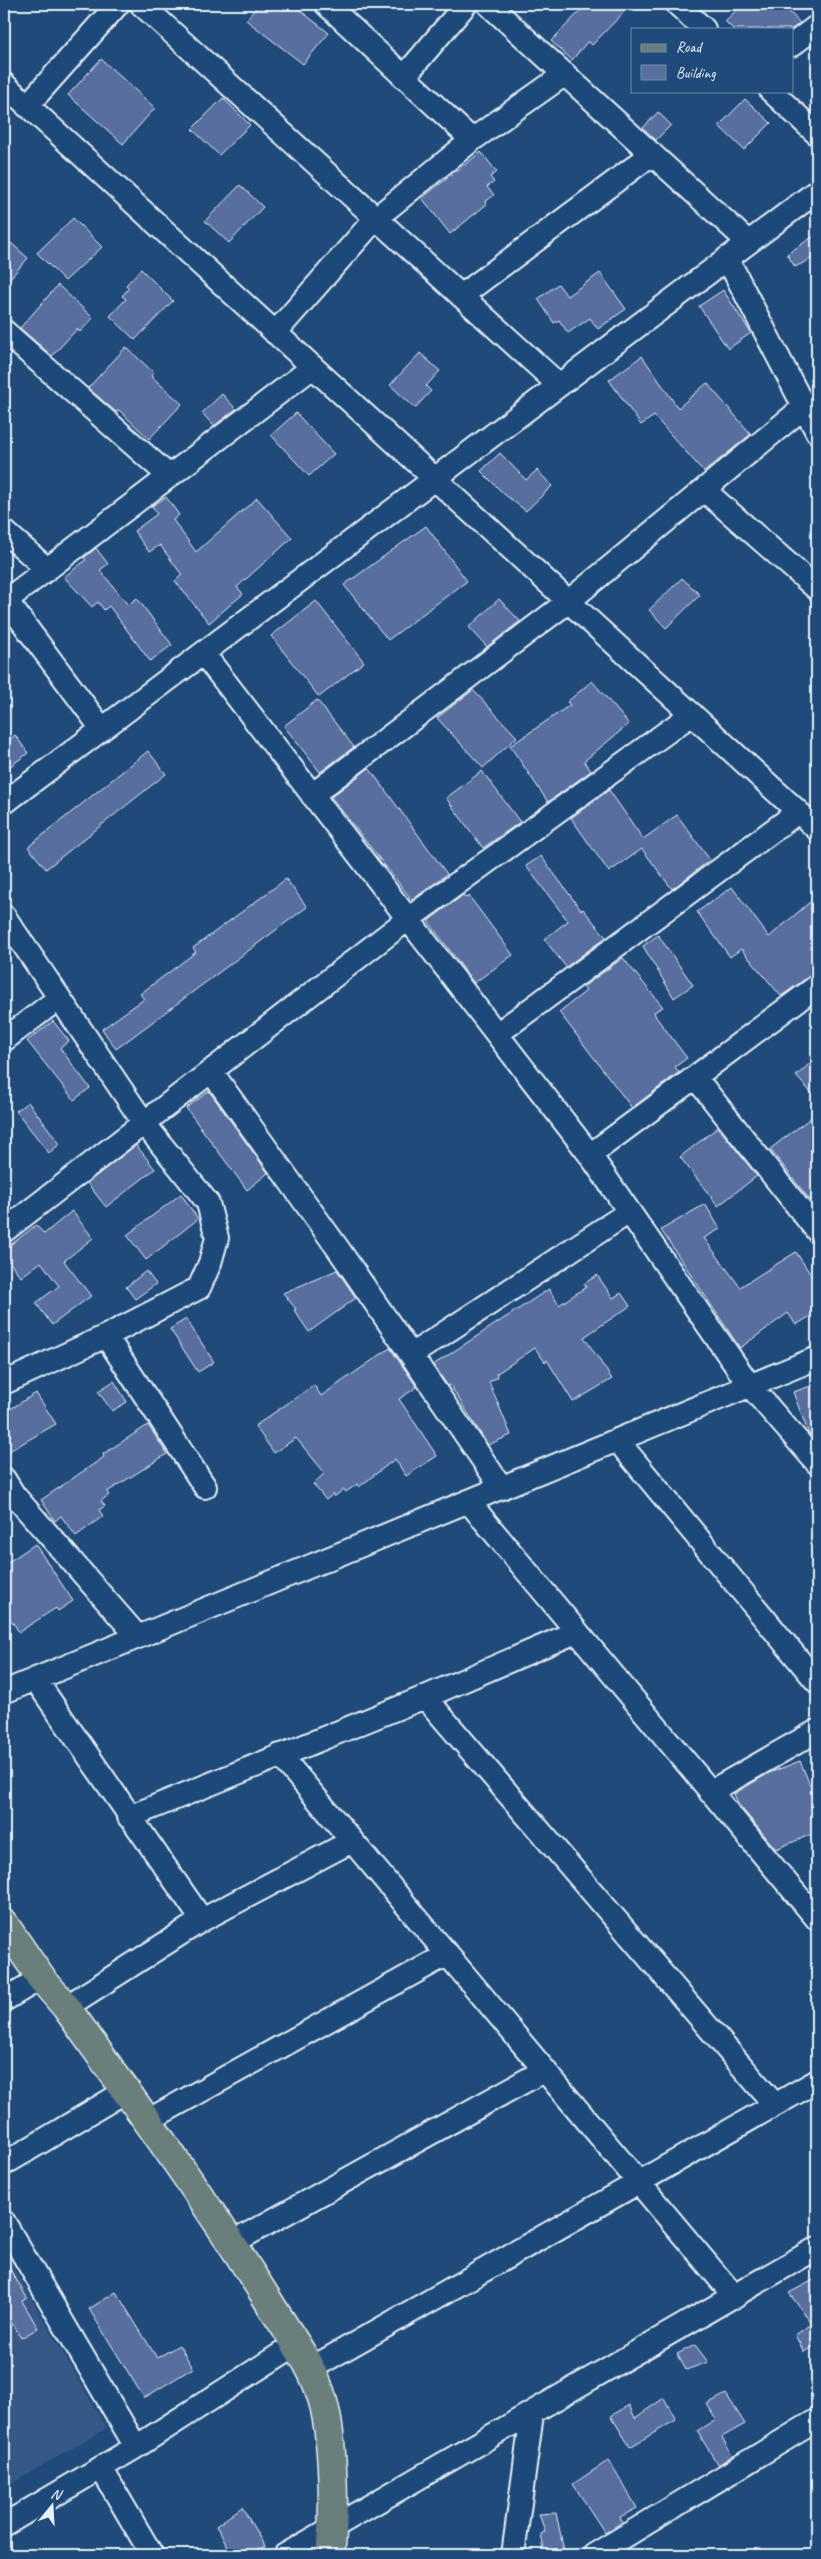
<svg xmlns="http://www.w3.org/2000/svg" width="821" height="2559" font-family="Caveat,sans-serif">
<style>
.built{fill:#345887}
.building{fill:#586e9e;stroke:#e8f1f8}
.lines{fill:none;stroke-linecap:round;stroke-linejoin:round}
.minor-casing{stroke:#e8f1f8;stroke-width:26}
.major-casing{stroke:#e8f1f8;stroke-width:31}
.minor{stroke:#1f4a7a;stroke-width:22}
.major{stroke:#6b7f7c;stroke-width:28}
</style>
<rect width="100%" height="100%" fill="#1f4a7a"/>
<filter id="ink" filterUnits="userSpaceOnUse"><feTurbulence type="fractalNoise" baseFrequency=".02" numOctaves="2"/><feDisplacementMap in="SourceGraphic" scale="10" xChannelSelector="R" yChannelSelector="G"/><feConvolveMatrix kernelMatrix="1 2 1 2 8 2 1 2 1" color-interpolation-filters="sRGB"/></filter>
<g filter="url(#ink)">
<path class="built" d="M4,2252L107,2428L4,2488Z"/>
<path class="building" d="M259,4H292L329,33L303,64L246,20Z
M587,4H632L592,45L588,41L572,60L551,41Z
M743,4H782L800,23L792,29H733L725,21Z
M101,59L155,108L123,144L68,95Z
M223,98L250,125L219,155L192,129Z
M745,99L771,123L744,150L719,126Z
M658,112L671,125L656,140L643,128Z
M481,152L497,172L490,177L494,182L487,187L494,195L485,202L487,204L450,234L422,198Z
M240,185L263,207L229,243L205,221Z
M73,218L102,247L65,281L37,253Z
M817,234V256L795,267L787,254Z
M11,243L28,258L4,285V251Z
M141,269L173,301L135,340L110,316L126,299L122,296L129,288L126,285Z
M600,273L626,309L598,329L590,318L568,333L559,320L554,323L538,299L558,284L567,296Z
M58,285L93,318L80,332L77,329L52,356L20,328Z
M723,290L751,333L728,349L699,306Z
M126,347L154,373L151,376L182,404L149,439L119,410L116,412L88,388Z
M420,353L440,371L426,386L431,391L415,408L390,385Z
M642,356L678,408L707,383L751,434L704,472L654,416L641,425L609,380Z
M222,394L236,409L214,426L202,413Z
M296,413L334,454L309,476L271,435Z
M500,453L526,480L537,470L552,486L526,511L504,494L481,471Z
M166,497L179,515L173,520L196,552L257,498L292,538L237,587L243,594L209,623L175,581L182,575L160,545L149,552L134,531L157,514L152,506Z
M426,526L467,581L388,640L344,585Z
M96,548L108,564L100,570L128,605L137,598L172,645L150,661L109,606L104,610L98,602L92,607L64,577L86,560L84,558Z
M682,578L700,595L666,628L649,610Z
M499,599L520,621L487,647L469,627Z
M316,601L364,662L319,697L271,636Z
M592,681L629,724L584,761L591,771L548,802L510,746L570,705L567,702Z
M473,690L517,737L483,768L437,718Z
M317,700L354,747L320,772L284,726Z
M15,735L28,753L4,771V744Z
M148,751L166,774L46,869L28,847Z
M369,768L447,874L412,900L331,797Z
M482,771L520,822L483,848L446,798Z
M609,790L643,839L677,815L710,860L672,889L642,849L609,872L571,818Z
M541,856L581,910L583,909L606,937L566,967L544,939L568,921L526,866Z
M286,879L307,907L116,1049L102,1029L144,999L140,994L196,952L193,948Z
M732,887L769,937L817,896V971L781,996L741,949L730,957L697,912Z
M463,895L466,898L469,896L513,955L474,983L428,921Z
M658,935L693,985L674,998L643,946Z
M623,958L663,1007L654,1012L656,1017L687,1058L675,1067L679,1072L632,1108L559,1012L586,991L583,987Z
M53,1021L69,1041L60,1048L90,1088L74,1100L27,1041Z
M817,1057V1099L796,1076Z
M209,1091L268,1173L247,1190L186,1108Z
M28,1102L60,1144L49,1153L16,1111Z
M817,1113V1209L770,1149Z
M718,1127L757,1176L718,1206L680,1157Z
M136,1145L155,1169L106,1207L87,1183Z
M181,1194L198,1219L146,1260L127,1235Z
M705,1204L720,1229L704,1238L740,1287L796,1252L817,1284V1312L796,1325L788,1313L740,1348L661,1230Z
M72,1211L93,1238L64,1261L91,1296L52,1325L36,1303L59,1286L41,1262L21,1277L4,1255V1250L36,1225L44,1234Z
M337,1270L356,1298L309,1332L294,1310L296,1309L283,1293Z
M146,1271L156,1284L135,1299L126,1287Z
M597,1275L613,1298L621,1293L630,1306L584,1337L612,1379L573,1402L547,1360L545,1362L535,1348L496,1374L498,1377L489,1382L511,1435L488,1445L450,1385L448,1386L433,1365L549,1289L559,1305L586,1287L584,1284Z
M186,1319L214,1362L198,1372L170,1329Z
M390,1348L417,1387L399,1399L437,1456L406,1476L395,1459L359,1487L357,1484L346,1492L344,1489L334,1497L333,1494L326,1500L313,1484L325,1473L296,1438L274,1453L255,1426L314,1385L321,1396Z
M114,1381L127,1402L112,1411L98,1391Z
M817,1384V1443L808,1432L793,1392Z
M36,1393L56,1424L4,1454V1413Z
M148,1425L167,1454L107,1492L109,1495L101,1501L105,1506L99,1510L103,1516L76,1536L61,1516L55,1521L41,1500L104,1457L103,1454Z
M35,1544L73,1601L58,1611L56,1608L19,1632L4,1609V1565Z
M800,1761L817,1802V1832L776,1849L738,1804L734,1794L769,1773Z
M4,2259L27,2298L22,2301L38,2328L21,2338L4,2310Z
M817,2278V2344L804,2352L795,2335L812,2324L789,2293Z
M116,2292L157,2358L179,2345L193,2368L144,2398L89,2309Z
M695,2345L708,2362L686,2370L677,2354Z
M726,2394L745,2424L722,2437L732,2456L718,2465L697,2431L716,2419L707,2404Z
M664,2398L676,2420L630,2447L611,2416L629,2405L635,2418Z
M609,2460L637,2508L620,2517L622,2522L605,2533L573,2484Z
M242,2507L265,2547L251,2555H233L216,2526Z
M556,2513L565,2555H545L541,2534L545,2531L539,2514Z"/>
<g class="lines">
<g class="minor-casing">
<path id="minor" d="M141,4L559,385
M326,4L472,140
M488,4L748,242
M677,4L704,29
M792,45L817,26
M404,77L466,4
M4,84L817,829
M771,91L817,134
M27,106L118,4
M727,258L817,432
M461,296L652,154
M4,331L169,476
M275,333L376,218L472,140L565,74
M704,490L817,589
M4,531L47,569
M6,600L102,729
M4,602L313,367
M203,653L590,1155L750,1386L817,1463
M312,795L569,601L804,407
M4,803L817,191
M4,916L144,1123L208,1203L217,1238L210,1263L199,1288L106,1336L4,1383
M817,986L695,1077L817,1231
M497,1034L798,812
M4,1040L59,998
M211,1071L339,1250L502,1488
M590,1155L695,1077
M4,1231L408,919L692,714
M106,1336L205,1487
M411,1355L629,1212
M617,1440L817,1682
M4,1479L14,1495L138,1637
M468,1501L817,1919
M35,1679L202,1920
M4,1692L817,1358
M425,1697L775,2105
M280,1755L735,2297
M710,1792L817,1731
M129,1817L425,1697L576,1632
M4,2000L41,1978
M66,2007L202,1920L352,1841
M147,2121L448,1954
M4,2164L126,2091
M4,2222L136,2447
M232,2243L545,2070
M310,2369L817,2081
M101,2468L152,2555
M4,2525L136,2447L295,2345
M285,2555L817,2248
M513,2555L532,2414
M594,2555L817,2420"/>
</g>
<g class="major-casing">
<path id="major" d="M4,1924L41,1978L66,2007C135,2104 206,2200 269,2302C287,2332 312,2363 322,2398C334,2439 335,2513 330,2555"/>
</g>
<use href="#minor" class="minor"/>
<use href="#major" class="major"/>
</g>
</g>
<rect width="821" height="2559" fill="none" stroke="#1f4a7a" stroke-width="20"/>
<rect x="10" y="10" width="801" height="2539" fill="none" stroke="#e8f1f8" stroke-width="2" filter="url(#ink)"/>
<rect x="631" y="28" width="162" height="65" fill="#1f4a7a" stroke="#6f8dac"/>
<rect x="641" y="44" width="25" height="8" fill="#6b7f7c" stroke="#6f8dac"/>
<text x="676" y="52" font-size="15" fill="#e8f1f8">Road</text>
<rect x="641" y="65" width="25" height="15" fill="#586e9e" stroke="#6f8dac"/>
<text x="676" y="78" font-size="15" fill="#e8f1f8">Building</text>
<g transform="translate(52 2506) rotate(18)" stroke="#1f4a7a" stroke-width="4" paint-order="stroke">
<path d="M0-4L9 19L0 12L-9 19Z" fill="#e8f1f8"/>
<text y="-8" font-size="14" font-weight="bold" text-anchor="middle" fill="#e8f1f8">N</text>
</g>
</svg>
